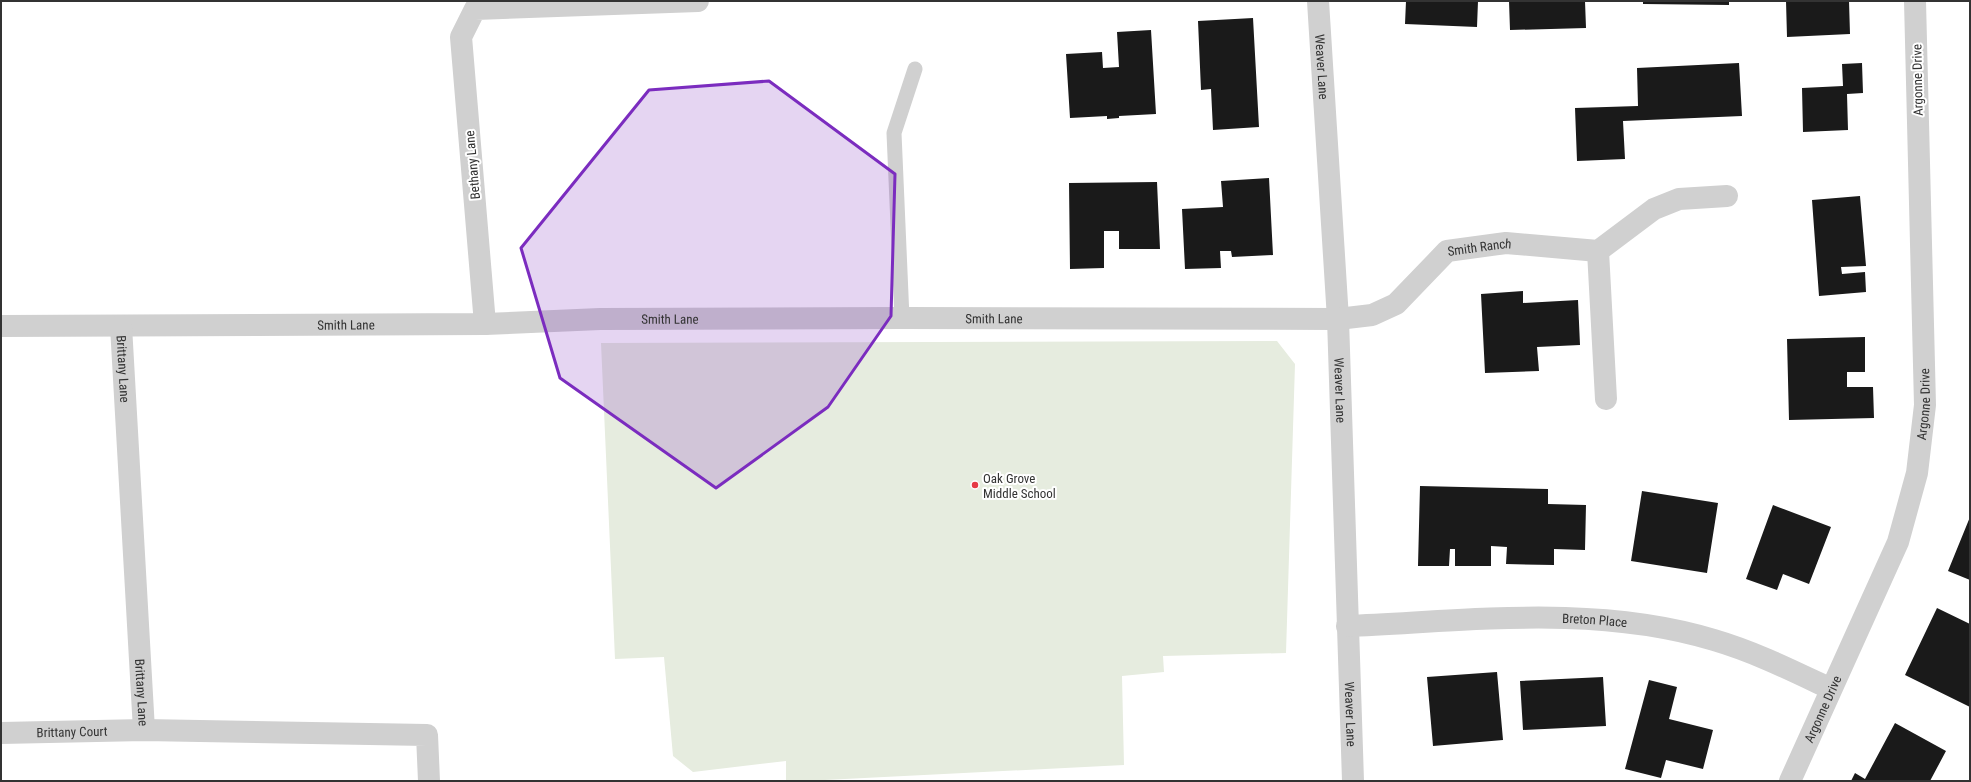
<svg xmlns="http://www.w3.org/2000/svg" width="1971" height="782" font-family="'Roboto Condensed',sans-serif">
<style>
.green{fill:#e6ecdf}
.building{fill:#1a1a1a}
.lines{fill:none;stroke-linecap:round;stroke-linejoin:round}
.service{stroke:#d0d0d0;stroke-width:15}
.minor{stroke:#d0d0d0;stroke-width:22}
.marked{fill:#7b2cbf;fill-opacity:0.2;stroke:#7b2cbf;stroke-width:3;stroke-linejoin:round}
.poi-dot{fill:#e63946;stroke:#fff;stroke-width:1.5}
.labels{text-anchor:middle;stroke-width:4;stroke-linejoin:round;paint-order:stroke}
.street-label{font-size:13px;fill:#333;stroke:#fff}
.poi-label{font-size:13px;fill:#333;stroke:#fff;text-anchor:start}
</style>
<rect width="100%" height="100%" fill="#fff"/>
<path class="green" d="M1277,341L1295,364L1286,653L1163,656L1164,672L1122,676L1124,765L805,781H786V761L693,772L673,756L664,657L615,659L601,343Z"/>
<path class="building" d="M1406,1H1478L1477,27L1405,24Z
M1509,1H1585L1586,28L1510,30Z
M1643,1H1729V5L1643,4Z
M1786,1H1849L1850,34L1787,37Z
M1253,18L1259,127L1213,130L1211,89L1201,90L1198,21Z
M1151,30L1156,114L1119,116V118L1107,119V116L1070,118L1066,54L1102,52L1103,68L1119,67L1117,32Z
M1739,63L1742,116L1623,121L1625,159L1577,161L1575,108L1638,106L1637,68Z
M1862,63L1863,93L1847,94L1848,130L1803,132L1802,88L1843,86L1842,64Z
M1269,178L1273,255L1232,257L1231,251H1220L1221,268L1185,269L1182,209L1223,207L1221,181Z
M1157,182L1160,249H1119V231H1104V268L1070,269L1069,183Z
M1860,196L1866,266L1841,267L1842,274L1865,272L1866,292L1819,296L1812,200Z
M1523,291V303L1578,300L1580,345L1537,347L1539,371L1485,373L1481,294Z
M1865,337V372H1847V387H1873L1874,418L1789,420L1787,339Z
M1420,486L1548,489V504L1586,505L1585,550L1554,549V565L1506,564L1507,547L1491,546V566H1455V549H1450L1449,566H1418Z
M1642,491L1718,503L1707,573L1631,561Z
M1773,505L1831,527L1809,584L1783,574L1777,590L1746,579Z
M1970,517V580L1948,571Z
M1937,608L1970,624V707L1905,675Z
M1497,672L1503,740L1433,746L1427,677Z
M1603,677L1606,726L1523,730L1520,681Z
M1649,680L1677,687L1669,719L1713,730L1703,769L1666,760L1661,778L1625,769Z
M1895,723L1946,751L1930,781H1851L1855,773L1865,779Z"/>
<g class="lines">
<path class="service" d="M902,318L894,133L915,69"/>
<g class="minor">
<path id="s1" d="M1318,1L1338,319L1353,781"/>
<path d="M1598,251L1606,399"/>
<path d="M485,324L461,37L475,9L698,1"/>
<path id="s2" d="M1,326L485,324L600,319L902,318L1338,319L1372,315L1396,304L1447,251L1506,243L1598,251L1654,209L1679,199L1727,196"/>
<path id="s3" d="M121,326L144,730"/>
<path id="s4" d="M1347,626C1469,621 1595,604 1714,640C1755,652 1793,671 1831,689"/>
<path id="s5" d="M1,733L144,730L427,735L429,781"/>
<path id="s6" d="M1790,781L1898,542L1917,473L1925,405L1915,1"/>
</g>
</g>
<path class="marked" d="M769,81L895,174L891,316L828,407L716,488L560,378L521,248L649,90Z"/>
<circle class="poi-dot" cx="975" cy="485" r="4"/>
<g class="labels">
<g class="street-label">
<text dy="5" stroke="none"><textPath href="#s1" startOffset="66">Weaver Lane</textPath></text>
<text transform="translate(1917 80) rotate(-91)" y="5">Argonne Drive</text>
<text transform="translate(472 165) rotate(-95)" y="5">Bethany Lane</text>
<text dy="5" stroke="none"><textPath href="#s2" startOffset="1504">Smith Ranch</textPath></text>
<text dy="5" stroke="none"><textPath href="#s2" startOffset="993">Smith Lane</textPath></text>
<text dy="5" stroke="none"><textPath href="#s2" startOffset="669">Smith Lane</textPath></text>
<text dy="5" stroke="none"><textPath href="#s2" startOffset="345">Smith Lane</textPath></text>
<text dy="5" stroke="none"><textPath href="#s3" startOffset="43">Brittany Lane</textPath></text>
<text dy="5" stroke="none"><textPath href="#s1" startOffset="390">Weaver Lane</textPath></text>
<text dy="5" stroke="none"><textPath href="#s6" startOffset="403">Argonne Drive</textPath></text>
<text dy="5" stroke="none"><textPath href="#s4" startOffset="248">Breton Place</textPath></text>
<text dy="5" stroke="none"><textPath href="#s3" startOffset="367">Brittany Lane</textPath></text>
<text dy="5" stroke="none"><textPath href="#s6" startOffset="79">Argonne Drive</textPath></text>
<text dy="5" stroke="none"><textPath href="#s1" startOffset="714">Weaver Lane</textPath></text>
<text dy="5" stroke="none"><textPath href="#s5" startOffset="71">Brittany Court</textPath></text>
</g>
<g class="poi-label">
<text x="983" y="483">Oak Grove<tspan x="983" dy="15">Middle School</tspan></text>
</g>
</g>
<rect width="1971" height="782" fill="none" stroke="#333333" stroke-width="4"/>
</svg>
